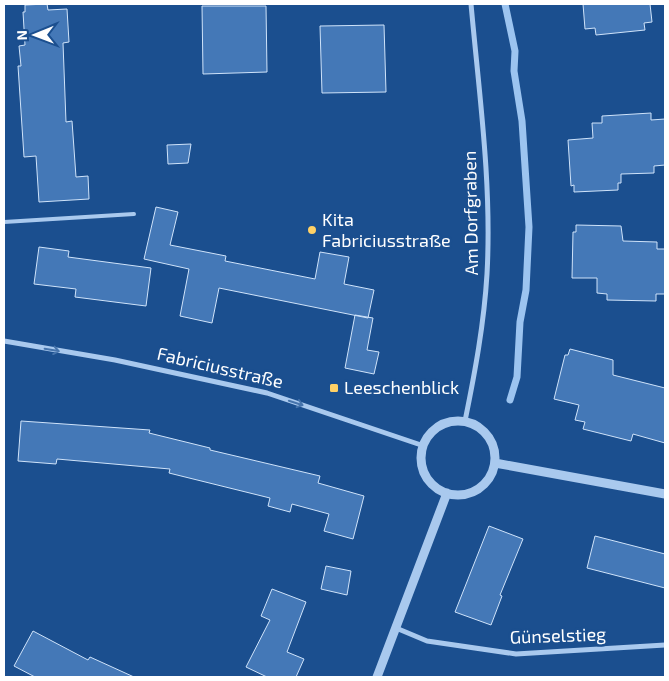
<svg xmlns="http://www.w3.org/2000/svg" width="669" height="681" font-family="'Exo 2',sans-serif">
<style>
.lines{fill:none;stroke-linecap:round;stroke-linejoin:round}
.stream{stroke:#9cc4f0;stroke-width:7}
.building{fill:#4478b7;stroke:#cfe3fa}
.service{stroke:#a9c9ee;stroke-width:4}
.minor{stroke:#a9c9ee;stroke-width:5}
.tertiary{stroke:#a9c9ee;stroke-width:9}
.oneway{stroke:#4674ac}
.poi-dot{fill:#ffd166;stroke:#1b4f8f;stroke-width:2}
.labels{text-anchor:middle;stroke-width:5;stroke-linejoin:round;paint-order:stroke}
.street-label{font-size:18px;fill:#fff;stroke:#1b4f8f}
.poi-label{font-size:18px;fill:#fff;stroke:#1b4f8f;text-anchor:start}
</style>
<rect width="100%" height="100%" fill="#1b4f8f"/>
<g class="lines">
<path class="stream" d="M505,4L515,51L514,71L522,121L529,227L526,290L520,322L517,377L510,400"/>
</g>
<path class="building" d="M47,4L48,10L67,9L69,42L63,43L66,122L72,121L76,177L88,176L89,199L39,202L36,156L24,157L18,66H21L19,46L25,45L23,12H25V5Z
M583,4H650L652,22L644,23L645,30L596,35L595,28L585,29Z
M202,6H266L267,72L203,74Z
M384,25L386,92L322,93L320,26Z
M651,113V120L665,119V165L654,166V173L621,174V183H618V190L574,192V185L571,186L568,140L593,138L592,123H602V116Z
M191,144L188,163L168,164L167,145Z
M156,207L178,212L170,245L226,256L225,261L315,279L320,252L349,257L344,284L374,290L368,318L219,288L212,323L180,316L189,269L144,259Z
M576,225L621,226L623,241L657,242V249H665V294H656V301L607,300V294L597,293V278H572L573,232H576Z
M39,247L69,251L68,257L151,268L146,306L75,297L76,289L34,284Z
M355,315L373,318L367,350L379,352L374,374L345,368Z
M570,349L613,360V375L665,388V443L633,434L631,441L583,429L585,422L575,420L579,405L554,399L565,355H568Z
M21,421L150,430L149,433L210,448V450L320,476L318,483L364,496L353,539L324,531L329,514L292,504L290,512L268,506L270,498L169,473L170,469L57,459L56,464L18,461Z
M489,526L523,539L500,595L502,596L491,625L455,612Z
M595,536L665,554V588L587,568Z
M326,566L351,571L347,595L321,589Z
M272,589L306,602L287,652L304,659L296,677H267L246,667L270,620L261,616Z
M33,631L88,660L90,657L134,677H35L14,666Z"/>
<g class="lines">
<path class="service" d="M4,222L134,214"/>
<path class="minor" d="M4,341L115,360L267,393L424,446
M465,421C475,372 484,324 487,274C492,184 479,93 471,4
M396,628L427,641L516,654L665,645"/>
<path class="tertiary" d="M421 458a37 37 0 1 1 74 0a37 37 0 1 1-74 0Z
M495,463L665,494
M377,677L447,493"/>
</g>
<defs><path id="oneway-shaft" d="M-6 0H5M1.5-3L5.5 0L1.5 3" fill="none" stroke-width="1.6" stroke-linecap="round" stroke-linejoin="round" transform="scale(1.25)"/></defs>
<g class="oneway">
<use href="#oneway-shaft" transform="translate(52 350) rotate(10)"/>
<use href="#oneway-shaft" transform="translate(296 403) rotate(18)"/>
</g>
<g class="poi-dot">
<circle cx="312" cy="230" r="5"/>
<rect x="329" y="383" width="10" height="10" rx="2.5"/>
</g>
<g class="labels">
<g class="street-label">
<text transform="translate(471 213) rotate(-91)" y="6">Am Dorfgraben</text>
<text transform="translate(220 368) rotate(13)" y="6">Fabriciusstraße</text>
<text transform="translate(558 636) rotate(-2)" y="6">Günselstieg</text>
</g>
<g class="poi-label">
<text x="322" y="226">Kita<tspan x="322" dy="21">Fabriciusstraße</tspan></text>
<text x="344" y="394">Leeschenblick</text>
</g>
</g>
<rect width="669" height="681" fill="none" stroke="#ffffff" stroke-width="10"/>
<g transform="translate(35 35) rotate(269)" stroke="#1b4f8f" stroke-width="4" paint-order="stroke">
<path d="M0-4L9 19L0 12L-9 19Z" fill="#ffffff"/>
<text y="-8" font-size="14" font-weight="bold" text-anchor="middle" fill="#ffffff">N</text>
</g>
</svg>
